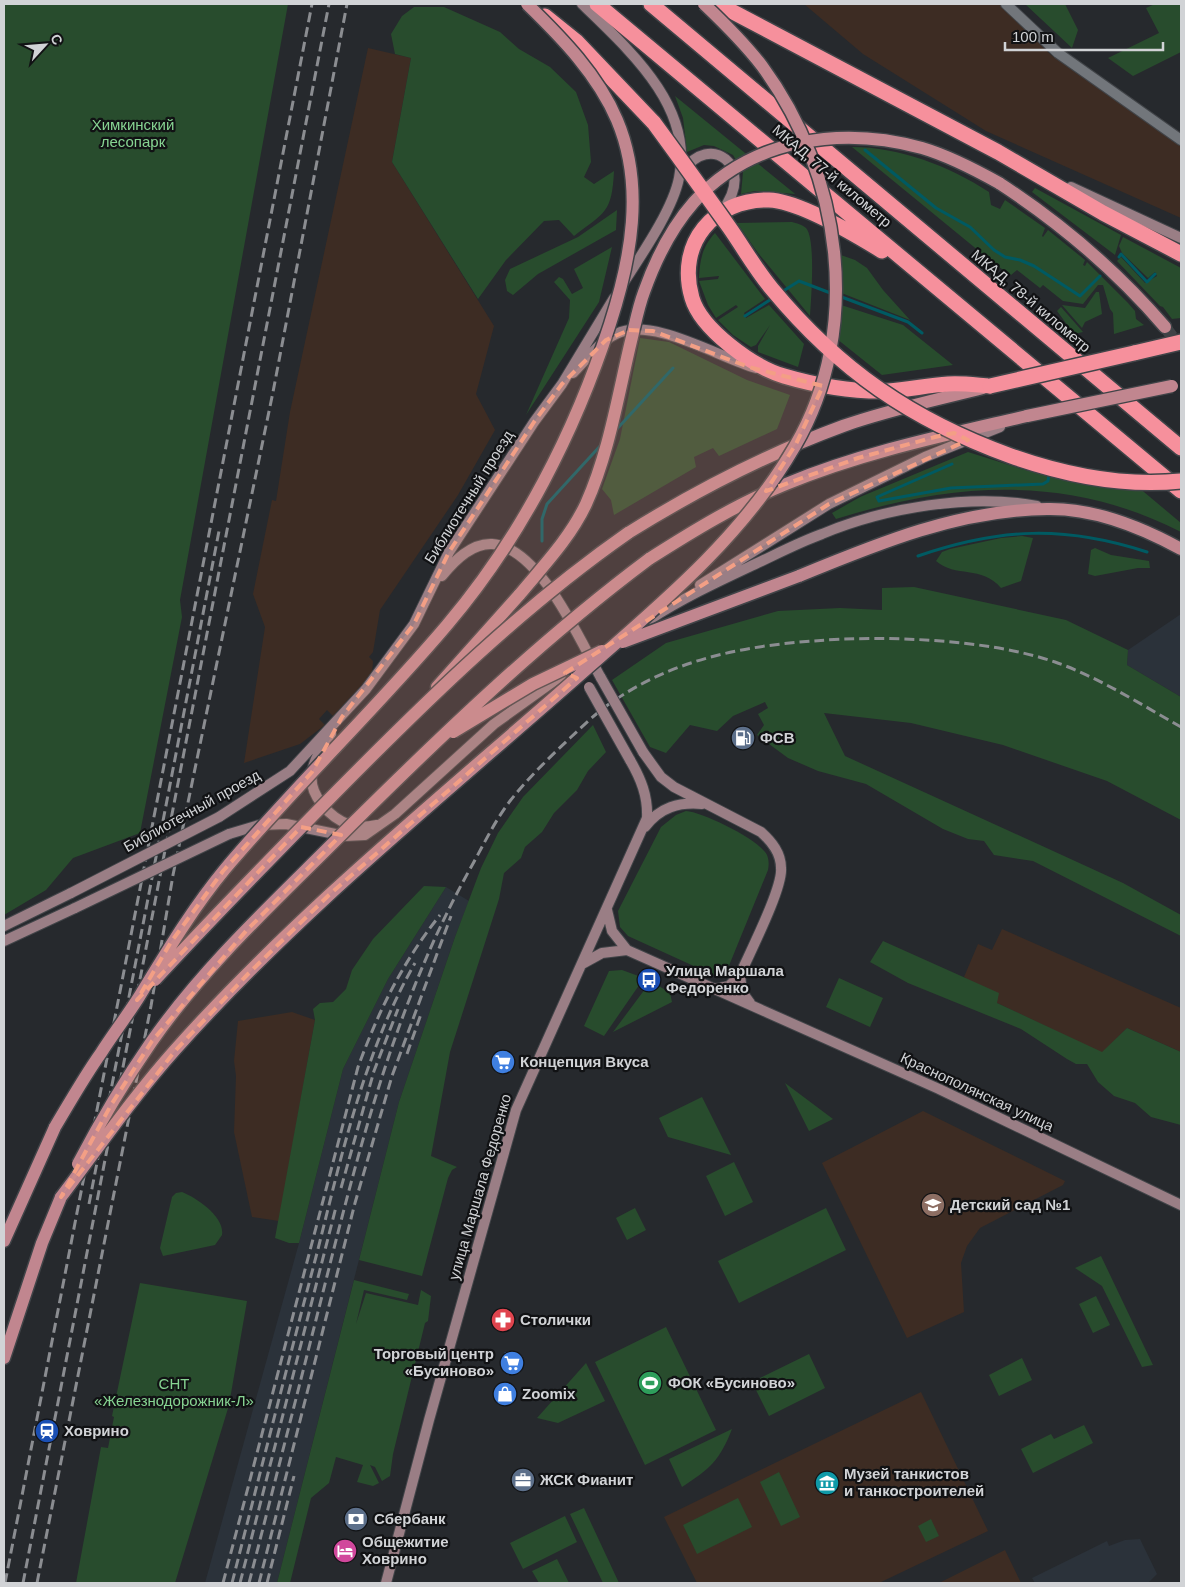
<svg xmlns="http://www.w3.org/2000/svg" width="1185" height="1587" font-family="Helvetica,sans-serif">
<style>
.built{fill:#2b323a}
.industrial{fill:#3d2c23}
.green{fill:#284c2d}
.lines{fill:none;stroke-linecap:round;stroke-linejoin:round}
.stream{stroke:#005a62;stroke-width:3}
.primary-tunnel{stroke:#404246;stroke-width:12;stroke-dasharray:12 6;stroke-linecap:butt}
.street-casing{stroke:#414448;stroke-width:12}
.secondary-casing{stroke:#414448;stroke-width:12}
.primary-casing{stroke:#414448;stroke-width:15}
.highway-casing{stroke:#414448;stroke-width:18}
.street{stroke:#72767b;stroke-width:10}
.secondary{stroke:#9a7e85;stroke-width:10}
.primary{stroke:#c1868f;stroke-width:12}
.highway{stroke:#f6909c;stroke-width:15}
.rail{stroke:#8b8d91;stroke-width:3;stroke-dasharray:10 5;stroke-linecap:butt}
.secondary-bridge-casing{stroke:#414448;stroke-width:12;stroke-linecap:butt}
.primary-bridge-casing{stroke:#414448;stroke-width:15;stroke-linecap:butt}
.highway-bridge-casing{stroke:#414448;stroke-width:18;stroke-linecap:butt}
.secondary-bridge{stroke:#9a7e85;stroke-width:10}
.primary-bridge{stroke:#c1868f;stroke-width:12}
.highway-bridge{stroke:#f6909c;stroke-width:15}
.marked{fill:#f39f85;fill-opacity:0.2;stroke:#f39f85;stroke-width:4;stroke-dasharray:10 6;stroke-linejoin:round}
.labels{text-anchor:middle;stroke-width:4.5;stroke-linejoin:round;paint-order:stroke}
.park-label{font-size:15px;fill:#87d492;stroke:#111214}
.street-label{font-size:15px;fill:#d1d3d6;stroke:#111214}
.poi-label{font-size:15px;font-weight:bold;fill:#d1d3d6;stroke:#111214;text-anchor:start}
</style>
<rect width="100%" height="100%" fill="#26292d"/>
<path class="built" d="M1181,614V697L1127,665L1128,650Z
M446,887L469,901L455,937L399,1102L277,1583H205L299,1243L343,1069L388,979Z
M1140,1539L1157,1574L1148,1583H1035L1032,1578L1107,1541L1109,1546L1125,1540Z"/>
<path class="industrial" d="M804,4H999L1051,55L1181,146V218L986,131L863,54Z
M368,48L411,58L392,162L494,326L476,394L495,430L458,495L380,610L373,652L369,657L373,661L372,674L362,689L335,718L327,710L319,719L325,725L300,744L244,763L265,627L253,594L272,500L276,501L290,412Z
M1002,929L1181,1008V1052L1127,1028L1102,1053L997,1003L964,977L978,944L992,950Z
M292,1012L315,1020L279,1221L252,1217L234,1132L236,1076L234,1061L238,1021Z
M923,1111L1065,1181L1063,1185L980,1228L967,1246L961,1263L964,1312L907,1338L822,1163Z
M921,1392L988,1531L879,1583H697L664,1517Z
M1005,1550L1021,1583H939Z"/>
<path class="green" d="M4,4H288L180,600L182,617L140,833L73,858L46,890L4,915Z
M1025,4H1065L1078,30L1072,48Z
M1155,4H1181V52L1133,76L1108,58L1159,33L1146,8Z
M414,7H444L500,32L519,49L550,67L576,92L588,125L591,162L584,177L594,184L614,171C612,213 605,212 574,236L559,220L544,221L506,260L478,299L392,162L411,58L395,54L391,34L402,16Z
M675,96L794,193L795,194L755,191L741,194L743,172L733,155L714,146L704,145L687,152L683,118Z
M852,147C900,147 949,166 989,192L991,205L1000,209L1005,200L1045,228L1042,236L1043,237L1048,230L1085,260L1083,265L1085,266L1087,262L1128,303L1135,311L1136,319L1144,325L1114,334L1113,313L1110,309L1103,285H1098L1083,304L1063,301L1043,285L1040,288L1017,270L1011,275L996,265Z
M1035,188L1121,235L1115,255L1032,192Z
M617,210L616,230L538,274L513,295L507,291L505,280L510,269L578,237Z
M792,222C796,223 803,225 806,228C816,239 811,300 810,316L758,253L737,223Z
M715,233L765,299L744,313L746,318L769,305L804,344L798,367L758,352V346L770,325L756,345L751,347L733,335L718,320L738,307L736,305L716,318L708,305L699,281L718,279L719,276L699,278C700,260 702,247 715,233Z
M1123,237L1181,268V318L1172,319L1163,307L1160,306L1117,261L1121,257L1145,283L1157,276L1155,272L1148,278L1122,253L1119,246Z
M612,247L599,302L526,415L569,318L570,300L554,282L559,277L563,279L572,294L583,288L574,269Z
M838,254L855,260L867,268L883,290L910,320L839,292Z
M1096,292H1099L1102,314L1085,322L1082,328L1062,305L1085,308Z
M838,304L903,325L953,365L882,375L837,339Z
M1061,307L1083,332L1074,334L1057,311Z
M640,338L669,342L747,380L790,395L777,429L719,456L713,448L694,457L696,467L614,515L611,500L602,489L620,439Z
M968,452L1025,470L1065,480L1138,487L1181,523V532C1068,474 954,482 836,519L832,513L860,497Z
M1022,536L1033,538L1021,581L1001,588C982,565 955,578 936,561L942,552L950,549L1001,538Z
M1095,548L1111,555L1149,561L1150,568H1138L1095,576L1088,574L1091,550Z
M914,587L1066,620L1128,650L1127,665L1181,697V820L1107,781L1003,745L911,723L824,713L845,756L1123,883L1181,915V936L1033,861L994,855L984,841L968,839L943,829L866,784L818,771L788,758L757,735L764,725L758,714L768,708L765,702L733,716L717,731L690,725L666,753L650,747L612,680L666,643L778,611L840,608L882,610V588Z
M593,725L606,752L588,771L577,790L554,813L542,832L525,847L521,858L504,873L499,899L450,1052L431,1156L457,1167L452,1170L448,1178L422,1276L359,1260L399,1102L455,937L481,868L498,833L523,797Z
M686,811C703,812 760,840 767,855C769,860 769,865 768,870L726,973L720,978L628,936L620,927L618,911L661,827L676,815Z
M424,886L446,887L388,979L343,1069L299,1243H289L275,1238L315,1020L313,1009L320,1003L333,1002L346,989L352,970L373,939Z
M883,941L999,993L997,1003L1102,1052L1127,1028L1181,1052V1125L1151,1117L1135,1103L1114,1096L1098,1082L1087,1064H1076L1067,1059L1021,1029L908,983L870,962Z
M622,970L644,978L604,1036L584,1026L609,971Z
M839,978L883,998L870,1027L826,1007Z
M651,981L670,993L672,1002L613,1032Z
M785,1083L833,1119L809,1131Z
M702,1097L731,1155L668,1137L659,1118Z
M734,1162L753,1202L725,1216L706,1176Z
M182,1192C197,1198 225,1217 222,1235L215,1245L163,1256L160,1248L172,1197L176,1193Z
M635,1208L646,1230L627,1240L616,1218Z
M826,1208L846,1250L739,1303L718,1261Z
M1101,1256L1153,1365L1142,1367L1102,1286L1075,1268Z
M354,1280L409,1294L407,1300L364,1290L356,1324L366,1293L418,1305L421,1290L431,1296L428,1321L425,1323L393,1454L390,1476L382,1481L375,1467L370,1465L379,1483L373,1486L357,1482L363,1465L336,1457L329,1483L311,1498L290,1583H277Z
M140,1283L247,1301L229,1405L175,1583H76L101,1447L108,1448L114,1417L112,1416Z
M1096,1296L1110,1325L1093,1333L1079,1304Z
M666,1327L716,1430L645,1465L595,1362Z
M809,1354L825,1388L769,1416L752,1382Z
M1022,1358L1032,1380L999,1396L989,1375Z
M586,1363L605,1401L558,1423L537,1418Z
M1084,1425L1093,1443L1033,1473L1021,1449L1051,1434L1054,1439Z
M732,1429C720,1460 710,1469 682,1487L669,1459Z
M779,1472L800,1517L781,1526L760,1482Z
M738,1498L752,1527L697,1554L683,1525Z
M584,1508L619,1583H603L570,1514Z
M565,1516L577,1542L523,1569L510,1543Z
M931,1519L939,1536L926,1542L918,1526Z
M557,1559L569,1583H539L532,1571Z"/>
<g class="lines">
<path class="stream" d="M865,150L936,208L970,227L994,250L1005,257L1020,260L1034,266L1080,296L1100,276
M1119,257L1121,254L1147,282L1155,274
M780,293L799,281L833,294
M839,296L908,322L922,333
M745,316L773,298
M616,430L673,368
M952,464L877,497L879,501L951,488L1043,484L1048,481L1049,474
M542,541V519L547,504L601,445
M918,556C1000,528 1064,525 1147,552"/>
<path class="primary-tunnel" d="M1165,327L1181,348"/>
<g class="street-casing">
<path id="street" d="M1006,4L1058,53L1181,140"/>
</g>
<g class="secondary-casing">
<path id="secondary" d="M582,4C628,49 694,106 679,178C673,209 642,254 624,282
M684,171C708,132 758,165 722,211
M1071,187L1181,238
M573,373C586,360 599,342 616,334C652,316 720,358 756,368
M442,576C454,561 471,543 492,544C540,547 580,641 601,678
M700,585L829,504L925,457L1000,427
M649,620C681,599 715,583 749,567C773,556 797,543 822,534C884,508 971,493 1037,506
M331,734C323,746 314,758 312,772C308,795 330,818 350,825C359,828 368,827 377,825
M643,752L661,777L674,787L761,832C772,842 781,853 781,868C783,888 749,954 740,975L729,986L715,989
M219,817L290,771L366,689L414,624L449,552L534,422L562,384L614,298
M645,827C660,807 679,802 702,804
M229,834L259,825L286,824L345,836L365,835L395,814L494,724L561,676
M607,910L612,931L627,950L939,1089L1181,1205
M4,926L71,893
M4,941L75,908
M582,964L602,953L627,950
M740,975L742,992L750,1003
M386,1583L429,1420L516,1110L647,818C648,796 641,779 630,760"/>
</g>
<g class="primary-casing">
<path id="primary" d="M999,183C1062,224 1116,270 1165,327
M628,533C697,490 767,454 843,426C888,410 936,400 983,388
M649,559C693,531 737,504 786,484C863,452 946,435 1027,416
M799,576C879,543 959,510 1047,509C1094,508 1141,527 1181,549
M437,687L520,594
M4,1241L55,1127
M4,1358L42,1243L61,1197"/>
</g>
<g class="highway-casing">
<path id="highway" d="M597,4L1181,491
M651,4L1181,448
M718,4L998,152L1103,213L1181,254
M545,16L576,41L654,123
M882,251C856,235 799,201 769,200C714,199 676,243 692,298C701,329 753,367 784,376C818,386 853,392 888,391C908,390 928,385 948,384C962,383 976,385 990,386
M1134,353L1181,342"/>
</g>
<use href="#street" class="street"/>
<use href="#secondary" class="secondary"/>
<use href="#primary" class="primary"/>
<use href="#highway" class="highway"/>
<path class="rail" d="M407,1054L421,1014
M341,1188L374,1071L398,1009
M89,1204L219,531
M5,1583L312,4
M23,1583L329,4
M37,1583L151,1006L173,875L273,392L347,4
M223,1583L358,1067C379,1010 402,963 440,915
M232,1583C260,1473 288,1363 317,1253C342,1154 364,1052 415,963
M240,1583L336,1207
M249,1583C273,1489 297,1395 321,1300C358,1152 395,1003 470,869C483,846 494,822 510,801C528,778 549,758 570,738C585,724 600,709 618,698C677,659 744,646 813,641C884,635 988,639 1055,662C1098,677 1142,705 1181,727
M259,1583L355,1203L392,1076L451,916
M267,1583L294,1476"/>
<g class="secondary-bridge-casing">
<path id="secondary-bridge" d="M601,678L643,752
M589,687L630,760
M71,893L219,817
M75,908L229,834"/>
</g>
<g class="primary-bridge-casing">
<path id="primary-bridge" d="M1027,416L1172,386
M520,594C544,565 570,538 586,504C609,453 618,395 631,341C635,325 638,308 644,292C655,261 672,227 694,202C752,138 842,126 922,148C949,156 974,169 999,183
M623,642L799,576
M453,732L533,684L602,651
M155,980C215,915 277,852 339,789C430,697 522,607 628,533
M55,1127C70,1102 84,1077 101,1053C113,1034 127,1016 139,997C166,953 192,909 225,869C296,785 376,709 447,625C521,538 575,432 610,324C631,259 645,186 617,120C598,75 562,38 527,4
M78,1164C100,1122 125,1080 152,1041C208,961 283,894 351,825C446,731 542,639 649,559
M61,1197C98,1148 134,1096 175,1050C223,996 275,945 328,896C414,817 503,743 590,666C666,600 745,533 795,446C864,328 841,173 762,66C745,44 724,23 704,4"/>
</g>
<g class="highway-bridge-casing">
<path id="highway-bridge" d="M654,123C679,157 704,192 729,227C743,247 756,270 772,289C839,370 912,420 1011,456C1065,475 1123,487 1181,481
M990,386L1134,353"/>
</g>
<use href="#secondary-bridge" class="secondary-bridge"/>
<use href="#primary-bridge" class="primary-bridge"/>
<use href="#highway-bridge" class="highway-bridge"/>
</g>
<path class="marked" d="M629,330L653,331L749,367L823,386L796,444L766,491L858,458L935,437L954,433L968,440L829,504L565,673L577,678L329,895L248,974L175,1051L61,1197L111,1105L152,1041L246,931L341,835L301,827L137,1000L171,942L223,871L312,772L342,717L414,624L449,552L534,422L562,384L606,340Z"/>
<defs>
<g id="fuel-disc" transform="scale(1.25)"><circle r="9.5" fill="#5c6f8a" stroke="#111214"/><path d="M-5.5-6h7V0h2V4h1.3V-2.5L3-4.5l.8-.8L6-3V5H2.5V1h-1V6h-7ZM-4.2-4.7v3.2H.2V-4.7Z" fill="#fff"/></g>
<g id="bus-disc" transform="scale(1.25)"><circle r="9.5" fill="#1a4fb4" stroke="#111214"/><path d="M-5-6H5V4H4V6H2V4H-2V6H-4V4H-5ZM-3.5-4V0h7V-4ZM-3.5 1.2v1.5H-2V1.2ZM2 1.2v1.5H3.5V1.2Z" fill="#fff"/></g>
<g id="supermarket-disc" transform="scale(1.25)"><circle r="9.5" fill="#3f7fe0" stroke="#111214"/><path d="M-6-5.5h2.5l.6 2H6L4.5 2H-2.5L-4.4-4H-6ZM-1.5 3.2a1.3 1.3 0 1 0 .1 0ZM3 3.2a1.3 1.3 0 1 0 .1 0Z" fill="#fff"/></g>
<g id="school-disc" transform="scale(1.25)"><circle r="9.5" fill="#8d6e63" stroke="#111214"/><path d="M0-5L7-2L0 1L-7-2ZM-4 1L0 2.5L4 1V4Q0 6-4 4Z" fill="#fff"/></g>
<g id="pharmacy-disc" transform="scale(1.25)"><circle r="9.5" fill="#e0444e" stroke="#111214"/><path d="M-2-6h4v4h4v4h-4v4h-4v-4h-4v-4h4Z" fill="#fff"/></g>
<g id="stadium-disc" transform="scale(1.25)"><circle r="9.5" fill="#2e9e5b" stroke="#111214"/><path d="M0-5a6.5 5 0 1 0 0 10a6.5 5 0 1 0 0-10ZM-3.5-1.8h7v3.6h-7Z" fill="#fff"/></g>
<g id="shop-disc" transform="scale(1.25)"><circle r="9.5" fill="#3f7fe0" stroke="#111214"/><path d="M-5-2.5h2.3a2.7 3.5 0 0 1 5.4 0H5L5.5 6h-11ZM-1.5-2.5h3a1.5 2.3 0 0 0-3 0Z" fill="#fff"/></g>
<g id="station-disc" transform="scale(1.25)"><circle r="9.5" fill="#1a4fb4" stroke="#111214"/><path d="M-3-6H3Q5-6 5-4V2Q5 4 3 4L4.5 6H3L1.5 4h-3L-3 6H-4.5L-3 4Q-5 4-5 2V-4Q-5-6-3-6ZM-3.5-4v3h7v-3ZM-3.5 1v1.5H-2V1ZM2 1v1.5H3.5V1Z" fill="#fff"/></g>
<g id="office-disc" transform="scale(1.25)"><circle r="9.5" fill="#5c6f8a" stroke="#111214"/><path d="M-6-3h4V-5.5h4V-3h4V5H-6ZM-1-4.5V-3h2v-1.5ZM-6 0V1H6V0Z" fill="#fff"/></g>
<g id="museum-disc" transform="scale(1.25)"><circle r="9.5" fill="#0f9aa8" stroke="#111214"/><path d="M0-6L6-3V-2H-6V-3ZM-5-1h2V3h-2ZM-1-1h2V3h-2ZM3-1h2V3H3ZM-6 4H6V6H-6Z" fill="#fff"/></g>
<g id="bank-disc" transform="scale(1.25)"><circle r="9.5" fill="#5c6f8a" stroke="#111214"/><path d="M-6-4H6V4H-6ZM0-2.3a2.3 2.3 0 1 0 0 4.6a2.3 2.3 0 1 0 0-4.6Z" fill="#fff"/></g>
<g id="hotel-disc" transform="scale(1.25)"><circle r="9.5" fill="#d1479c" stroke="#111214"/><path d="M-6-4.5h1.5V1H6V5H4.5V3h-9V5H-6ZM-4 0a1.8 1.8 0 1 1 3.6 0ZM.5 0V-2.5h3Q6-2.5 6 0Z" fill="#fff"/></g>
</defs>
<g fill-rule="evenodd">
<use href="#fuel-disc" x="743" y="738"/>
<use href="#bus-disc" x="649" y="980"/>
<use href="#supermarket-disc" x="503" y="1062"/>
<use href="#school-disc" x="933" y="1205"/>
<use href="#pharmacy-disc" x="503" y="1320"/>
<use href="#supermarket-disc" x="512" y="1363"/>
<use href="#stadium-disc" x="650" y="1383"/>
<use href="#shop-disc" x="505" y="1394"/>
<use href="#station-disc" x="47" y="1431"/>
<use href="#office-disc" x="523" y="1480"/>
<use href="#museum-disc" x="827" y="1483"/>
<use href="#bank-disc" x="356" y="1519"/>
<use href="#hotel-disc" x="345" y="1551"/>
</g>
<g class="labels">
<g class="park-label">
<text x="133" y="130">Химкинский<tspan x="133" dy="17">лесопарк</tspan></text>
<text x="174" y="1389">СНТ<tspan x="174" dy="17">«Железнодорожник-Л»</tspan></text>
</g>
<g class="street-label">
<text transform="translate(832 176) rotate(40)" y="5">МКАД, 77-й километр</text>
<text transform="translate(1031 301) rotate(40)" y="5">МКАД, 78-й километр</text>
<text transform="translate(469 497) rotate(-58)" y="5">Библиотечный проезд</text>
<text transform="translate(192 811) rotate(-29)" y="5">Библиотечный проезд</text>
<text transform="translate(977 1092) rotate(25)" y="5">Краснополянская улица</text>
<text transform="translate(480 1187) rotate(-74)" y="5">улица Маршала Федоренко</text>
</g>
<g class="poi-label">
<text x="760" y="743">ФСВ</text>
<text x="666" y="976">Улица Маршала<tspan x="666" dy="17">Федоренко</tspan></text>
<text x="520" y="1067">Концепция Вкуса</text>
<text x="950" y="1210">Детский сад №1</text>
<text x="520" y="1325">Столички</text>
<text x="494" y="1359" text-anchor="end">Торговый центр<tspan x="494" dy="17">«Бусиново»</tspan></text>
<text x="668" y="1388">ФОК «Бусиново»</text>
<text x="522" y="1399">Zoomix</text>
<text x="64" y="1436">Ховрино</text>
<text x="844" y="1479">Музей танкистов<tspan x="844" dy="17">и танкостроителей</tspan></text>
<text x="540" y="1485">ЖСК Фианит</text>
<text x="374" y="1524">Сбербанк</text>
<text x="362" y="1547">Общежитие<tspan x="362" dy="17">Ховрино</tspan></text>
</g>
</g>
<rect width="1185" height="1587" fill="none" stroke="#d1d3d6" stroke-width="10"/>
<g transform="translate(45 45) rotate(64)" stroke="#111214" stroke-width="4" paint-order="stroke">
<path d="M0-4L9 19L0 12L-9 19Z" fill="#d1d3d6"/>
<text y="-8" font-size="14" font-weight="bold" text-anchor="middle" fill="#d1d3d6">С</text>
</g>
<path d="M1005 42v8h158v-8" fill="none" stroke="#d1d3d6" stroke-width="2.5"/>
<text x="1012" y="42" font-size="15" fill="#d1d3d6" stroke="#111214" stroke-width="4" paint-order="stroke">100 m</text>
</svg>
